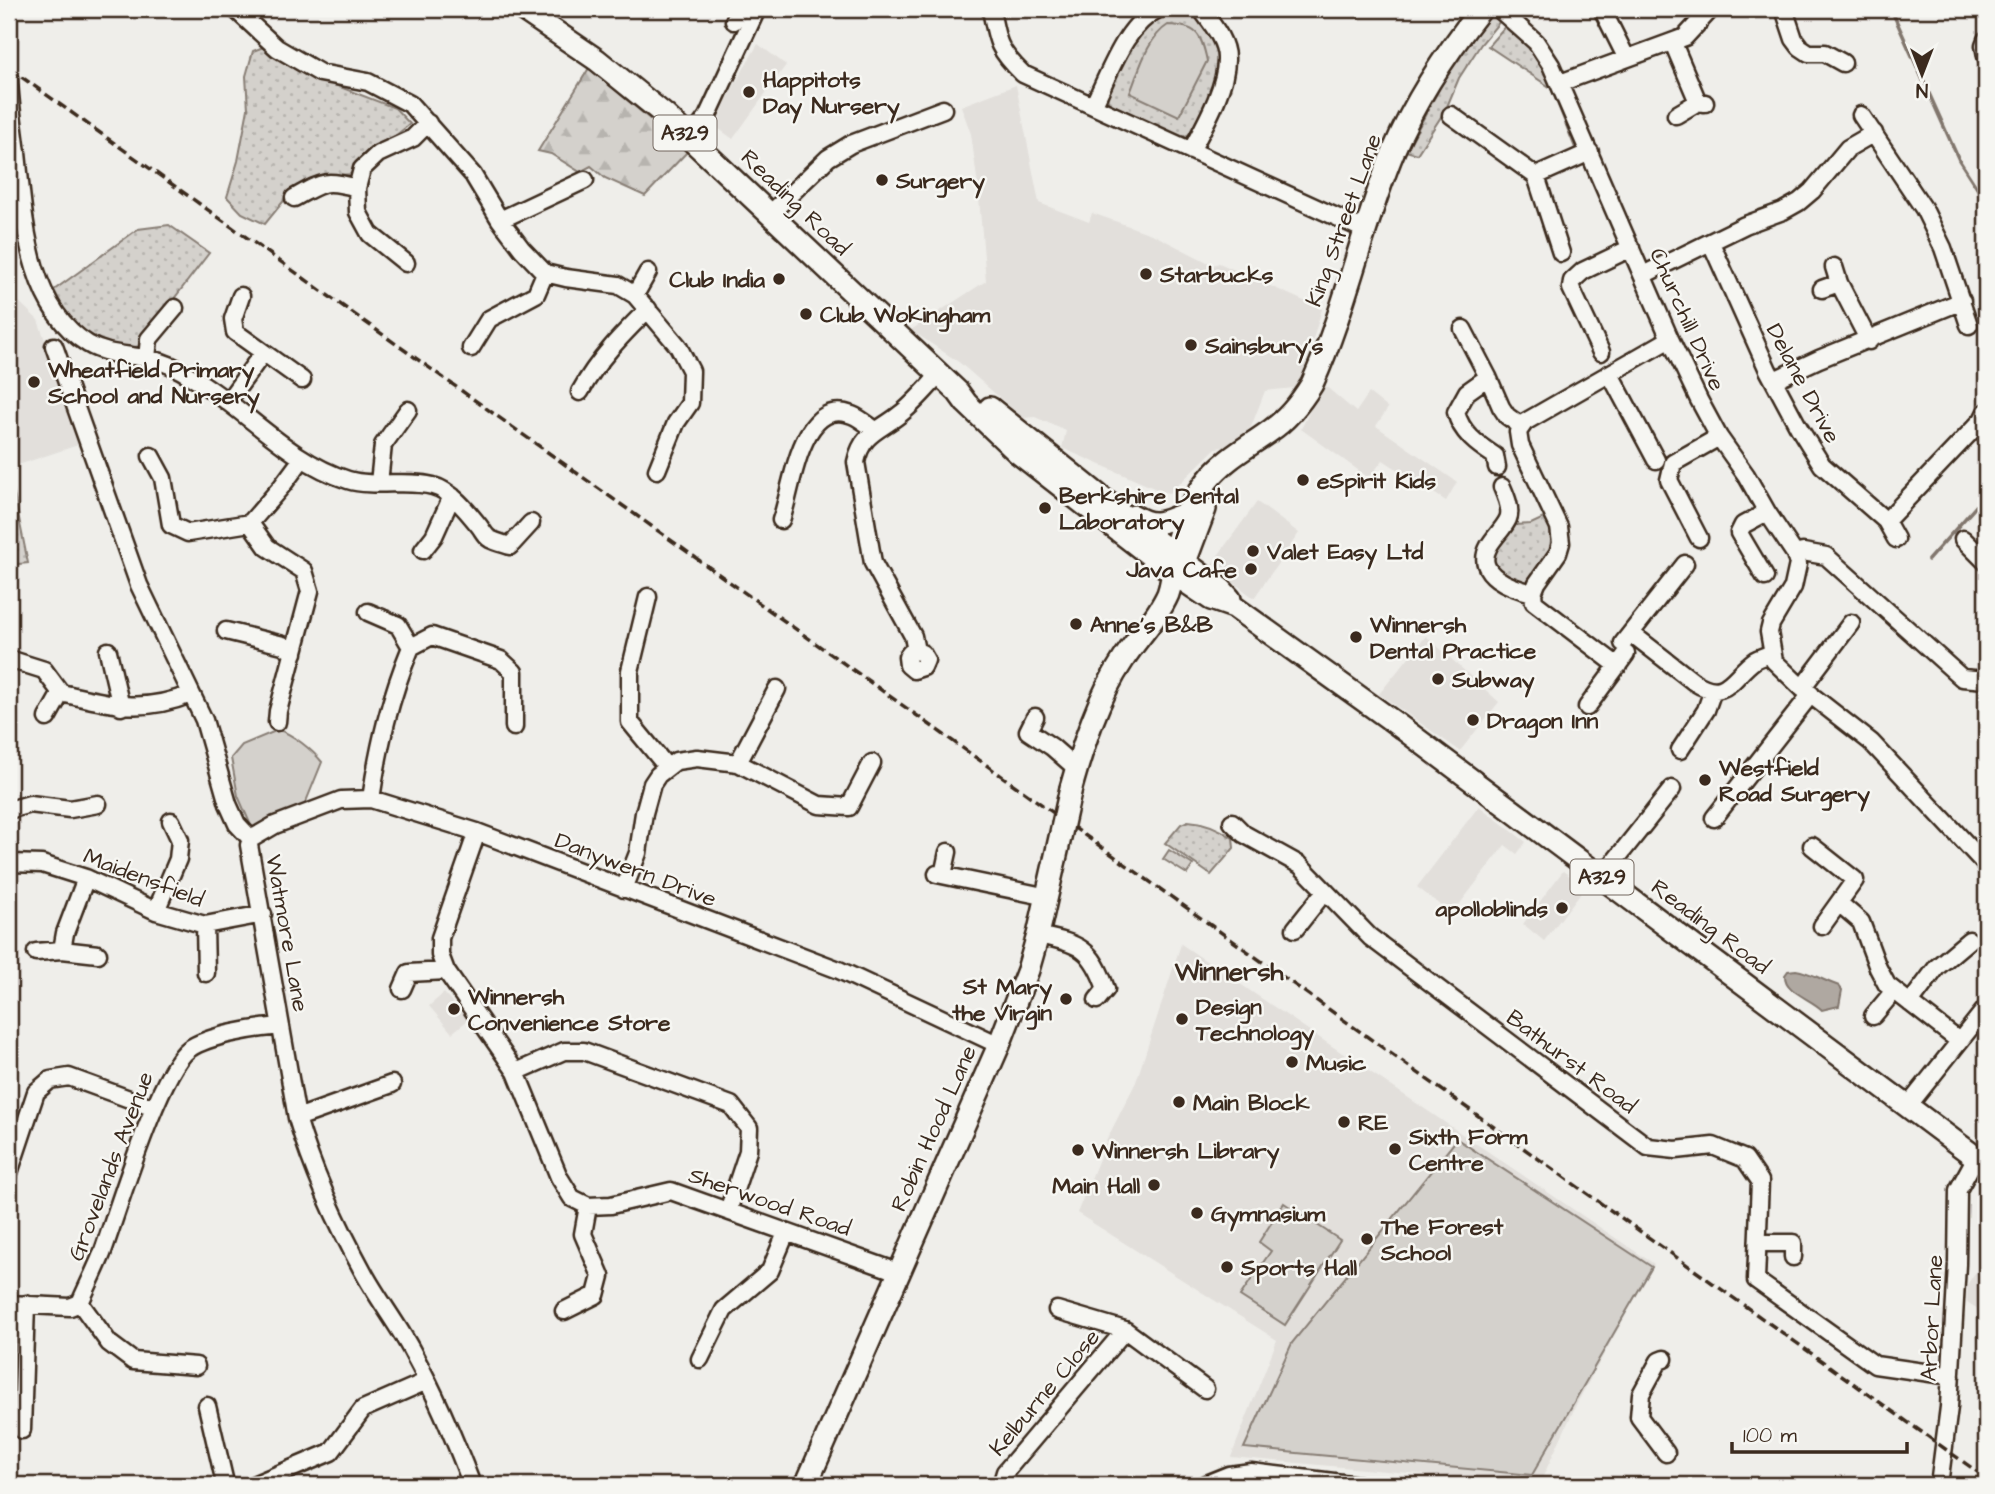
<svg xmlns="http://www.w3.org/2000/svg" width="1995" height="1494" font-family="'Architects Daughter',sans-serif">
<style>
.built{fill:#e2dfdb}
.grass{fill:url(#grass-dots);stroke:#887e75;stroke-width:2}
.forest{fill:url(#forest-firs);stroke:#887e75;stroke-width:2}
.park{fill:#d4d1cc;stroke:#887e75;stroke-width:2}
.water{fill:#afa8a1;stroke:#81766d;stroke-width:2}
.lines{fill:none;stroke-linecap:round;stroke-linejoin:round}
.stream{stroke:#81766d;stroke-width:3.5}
.minor-casing{stroke:#3b2a1e;stroke-width:21}
.major-casing{stroke:#3b2a1e;stroke-width:26}
.minor{stroke:#f6f6f2;stroke-width:16}
.major{stroke:#f6f6f2;stroke-width:21}
.rail{stroke:#3b2a1e;stroke-width:3.5;stroke-dasharray:10 5;stroke-linecap:butt}
.major-bridge-casing{stroke:#3b2a1e;stroke-width:26;stroke-linecap:butt}
.major-bridge{stroke:#f6f6f2;stroke-width:21}
.poi-dot{fill:#3b2a1e;stroke:#f6f6f2;stroke-width:2.5}
.labels{text-anchor:middle;stroke-width:5;stroke-linejoin:round;paint-order:stroke}
.shield{fill:#f6f6f2;stroke:#73675e;stroke-width:2}
.shield-label{font-size:21px;font-weight:bold;fill:#3b2a1e}
.poi-label{font-size:23px;font-weight:bold;fill:#3b2a1e;stroke:#f6f6f2;text-anchor:start}
.street-label{font-size:23px;fill:#3b2a1e;stroke:#f6f6f2}
.quarter-label{font-size:26px;font-weight:bold;fill:#3b2a1e;stroke:#f6f6f2}
</style>
<defs>
<pattern id="grass-dots" width="8" height="8" patternUnits="userSpaceOnUse" patternTransform="scale(1.75)"><rect width="8" height="8" fill="#d4d1cc"/><path d="M2 2h.1M6 6h.1" fill="none" stroke="#b7b4af" stroke-width="1.8" stroke-linecap="round"/></pattern>
<pattern id="forest-firs" width="22" height="20" patternUnits="userSpaceOnUse" patternTransform="scale(1.75)"><rect width="22" height="20" fill="#d4d1cc"/><path d="M5 1l3.5 6h-7zM16 11l3.5 6h-7z" fill="#b7b4af"/></pattern>
</defs>
<rect width="100%" height="100%" fill="#efeeea"/>
<filter id="ink" filterUnits="userSpaceOnUse"><feTurbulence type="fractalNoise" baseFrequency=".0143" numOctaves="2"/><feDisplacementMap in="SourceGraphic" scale="14" xChannelSelector="R" yChannelSelector="G"/><feConvolveMatrix kernelMatrix="1 2 1 2 8 2 1 2 1" color-interpolation-filters="sRGB"/></filter>
<g filter="url(#ink)">
<path class="built" d="M758,44L786,65L733,139L715,126L732,89Z
M1016,85L1039,203L1089,222L1092,213L1154,235L1213,265L1219,263L1322,309L1302,376L1294,388L1265,391L1251,427L1229,446L1216,448L1170,493L1163,492L1062,448L1066,431L1035,417L1023,418L960,363L911,330L986,281L978,186L971,134L961,106Z
M9,292L38,320L81,444L9,468Z
M1323,384L1356,412L1369,393L1388,408L1376,426L1457,482L1446,501L1383,460L1369,478L1301,429Z
M1257,502L1299,533L1254,598L1211,565Z
M1426,636L1499,702L1460,751L1379,694Z
M1479,806L1526,842L1517,854L1505,845L1452,914L1417,887Z
M1563,871L1585,887L1544,941L1523,924Z
M1181,944L1654,1264L1577,1403L1539,1485L1231,1457L1277,1340L1077,1213L1108,1137L1136,1082Z
M444,993L468,1020L452,1033L429,1006Z
M1986,1256V1303L1981,1311L1967,1302V1285Z
M9,1310L18,1313L9,1413Z"/>
<path class="grass" d="M1170,11C1191,12 1194,12 1206,30C1210,36 1216,47 1217,55C1220,75 1201,115 1193,133L1175,140L1109,108L1106,88L1129,44L1147,25Z
M1486,15L1499,17L1501,20L1481,44L1459,78L1446,109L1417,154L1406,151L1460,50Z
M1508,23L1537,51L1581,146L1577,153L1551,88L1488,46Z
M266,46L296,70L395,108L410,124L359,165L355,174L321,176L290,193L265,224L242,213L227,197L238,161L248,109L246,76L253,51Z
M169,225L209,253L144,338L143,348L135,355L100,345L72,325L54,290L138,229Z
M10,474L28,563L9,565V475Z
M1550,515L1554,546L1530,582L1516,585L1492,565L1493,549L1514,525L1531,524Z
M1188,821C1205,822 1219,828 1233,838L1234,848L1211,875L1165,843L1181,824Z"/>
<path class="forest" d="M589,68L688,151L645,196L605,178L591,166L580,172L551,154L538,151Z"/>
<path class="park" d="M1168,25C1197,26 1201,33 1207,61L1179,116L1130,93C1139,71 1147,38 1168,25Z
M278,730C292,733 313,751 322,762L303,809L252,828L238,796L231,758L242,745Z
M1169,850L1193,865L1187,874L1163,859Z
M1457,1139L1652,1267L1532,1475L1244,1448L1292,1343Z
M1284,1203L1340,1240L1285,1325L1240,1296L1271,1251L1259,1242Z"/>
<path class="water" d="M1796,970C1810,972 1824,981 1839,986L1842,990L1839,1006L1822,1010C1812,999 1784,992 1785,975L1788,971Z"/>
<g class="lines">
<path class="stream" d="M1891,9L1959,160L1986,202
M1928,560L1986,495"/>
<g class="minor-casing">
<path id="minor" d="M235,9L277,48L320,73L368,82L410,104L473,175L500,220L522,249L545,273L566,278L618,285L635,295L678,346L691,371L690,403L676,423L657,470
M991,9C997,42 998,50 1023,74L1365,230
M1499,9L1536,42L1551,65L1670,339L1699,400L1719,437L1746,475L1767,512L1795,554L1798,564L1793,587L1771,624L1769,632L1774,661L1802,688L1871,742L1986,865
M1602,9L1626,57
M1784,9L1794,39L1800,47L1809,53H1825L1843,63
M734,21L739,9
M1986,40L1984,45L1986,56
M1673,43L1698,102
M9,79C10,104 14,128 17,153C24,217 27,307 88,344C108,356 129,354 150,359C166,362 180,369 193,378C246,409 288,461 348,480C374,488 407,479 433,486C452,491 468,512 480,527C483,531 485,536 490,539C496,542 504,544 510,546L531,523
M1560,83L1685,37L1711,9
M1093,106C1110,73 1124,26 1158,9
M1451,115L1536,176L1561,253
M1676,115L1698,102L1705,103
M1861,115L1924,209L1943,248L1969,325
M691,139L707,117L757,9
M1191,151C1204,126 1227,87 1226,58C1226,40 1211,23 1201,9
M1536,176L1590,152
M294,198C323,182 325,179 357,188
M770,214L828,158L851,144L943,109
M500,220L585,180
M1711,243L1768,370L1799,428L1822,465L1886,521L1896,539
M406,263L370,234L358,212L357,188L362,169L378,154L413,138L428,123
M1834,267L1839,283L1869,341
M1643,275L1745,225L1783,211L1799,202L1812,191L1848,148L1874,133
M1822,289L1839,283
M635,295L648,272
M241,296L233,319L235,332L302,380
M1463,329L1488,377L1501,407L1507,416L1521,426
M54,346L139,585L204,720L228,804L237,824L251,839L249,845L297,1118C313,1172 338,1226 365,1275C380,1302 399,1326 413,1353C436,1395 455,1440 472,1485
M471,348L489,319L536,294L545,273
M1601,352L1571,288L1572,281L1583,271L1631,248
M147,358L149,339L175,308
M1610,374L1656,460
M1488,377L1467,392L1456,412C1461,433 1478,445 1495,456L1497,467
M1774,380L1819,359L1962,301
M580,392C598,359 622,335 648,309
M228,401L263,353
M151,456L163,478L171,525L188,533L250,523L282,486L302,459
M379,483L383,445L408,410
M1502,487C1506,496 1512,510 1508,519C1504,528 1494,537 1489,546C1473,575 1512,588 1533,593
M781,520C792,491 800,395 852,415C860,418 868,425 875,430
M1886,521L1982,420L1986,412
M250,523L267,547L304,571L310,591L278,711L277,722
M1699,538L1669,480L1673,463L1719,437
M1963,539L1986,562
M423,550L434,536L452,496
M1795,554L1803,552L1826,556L1962,678L1986,680
M1765,577L1739,533L1743,525L1767,512
M648,597L630,671V722L667,767
M368,612L398,625L411,647
M226,631L283,645L294,653
M1631,633L1694,682C1727,703 1732,676 1755,660C1760,657 1766,656 1771,653
M1623,643L1685,564
M108,651L121,707
M916,651L910,653L907,657L908,665L914,670L923,667L926,660L922,653L916,651L913,636L873,563L856,462C862,433 879,431 899,415C914,404 926,389 939,375
M9,659L44,670L61,693C111,704 141,714 191,694
M1618,666L1534,602L1533,593L1537,583L1558,553L1561,543L1559,527L1520,445L1518,432L1525,422L1670,339
M1802,688L1851,623
M1587,707L1626,654
M1035,717L1028,731L1052,747L1076,768
M47,718L61,693
M1680,750L1706,710L1713,690
M738,763L777,689
M371,799C379,744 390,698 411,647L432,636L501,660L514,672V727
M9,810L30,804L70,809L98,804
M1714,818L1811,694
M1232,822L1244,834L1300,865L1370,937L1648,1147L1676,1150L1713,1146L1745,1159L1760,1181L1756,1280L1875,1365L1951,1376
M477,832L440,938V955L446,971L516,1072L559,1177L572,1198L588,1206L611,1205L671,1191L898,1272
M251,839L275,825L341,800L371,799L477,832L839,970L999,1045
M1812,846L1855,880L1822,926
M9,863L42,864L86,878L156,911L205,925L263,914
M937,874L1048,897
M943,875L948,852
M1602,877L1672,789
M624,889L638,853L644,813L652,784L658,775L676,761L697,758L738,763L819,805L849,807L872,763
M1839,903L1861,922L1878,968L1887,985L1959,1041
M156,911L178,859L180,840L171,821
M205,925L206,973
M1295,929L1325,891
M1038,935C1080,944 1092,948 1106,989L1097,1000
M62,950L98,954
M36,952L62,950L65,933L86,878
M402,989L409,973L446,971
M1910,1003L1937,967L1969,940
M1873,1016L1894,991
M516,1072L564,1051H584L731,1105L749,1128L748,1151L728,1211
M1908,1106L1986,1008
M297,1118L392,1084
M9,1173L36,1092L50,1080L69,1077L154,1108
M1758,1243H1793V1257
M80,1303L109,1343L133,1361L196,1366
M9,1304L70,1307L80,1303C87,1287 95,1271 102,1254C117,1213 159,1071 189,1049C209,1035 256,1028 281,1026
M1057,1310L1125,1330L1205,1389
M564,1311L596,1295L601,1276L583,1234L588,1206
M700,1359L724,1310L770,1271L786,1233
M1664,1359L1659,1361L1641,1394L1639,1417L1666,1453
M207,1406L225,1483L229,1485
M22,1430L26,1304
M253,1485L331,1452L363,1409L427,1381
M1001,1485L1005,1472L1125,1330
M1204,1485L1229,1475L1251,1472L1359,1485
M1939,1485L1949,1407L1957,1264L1958,1190L1976,1157"/>
</g>
<g class="major-casing">
<path id="major" d="M522,9L597,60L665,115L958,392L966,403L1017,452L1174,574L1211,599L1234,607L1398,725L1986,1165
M990,408L1143,531L1222,590L1230,599
M1134,516C1158,530 1164,520 1188,513
M1179,569L1185,562L1205,509
M1071,788C1083,745 1098,697 1123,660C1137,638 1157,619 1168,594C1173,580 1173,567 1175,552C1179,526 1191,501 1208,480C1225,459 1248,447 1270,431C1288,419 1301,402 1312,384C1346,309 1362,226 1394,150C1415,100 1447,52 1481,9
M806,1485L999,1045L1028,970L1038,935L1055,860"/>
</g>
<use href="#minor" class="minor"/>
<use href="#major" class="major"/>
<path class="rail" d="M9,68L1986,1478"/>
<g class="major-bridge-casing">
<path id="major-bridge" d="M1055,860L1071,788"/>
</g>
<use href="#major-bridge" class="major-bridge"/>
</g>
</g>
<g class="poi-dot">
<circle cx="749" cy="92" r="7"/>
<circle cx="882" cy="180" r="7"/>
<circle cx="1146" cy="274" r="7"/>
<circle cx="779" cy="279" r="7"/>
<circle cx="806" cy="314" r="7"/>
<circle cx="1191" cy="345" r="7"/>
<circle cx="34" cy="382" r="7"/>
<circle cx="1303" cy="480" r="7"/>
<circle cx="1045" cy="508" r="7"/>
<circle cx="1253" cy="551" r="7"/>
<circle cx="1251" cy="569" r="7"/>
<circle cx="1076" cy="624" r="7"/>
<circle cx="1356" cy="637" r="7"/>
<circle cx="1438" cy="679" r="7"/>
<circle cx="1473" cy="720" r="7"/>
<circle cx="1705" cy="780" r="7"/>
<circle cx="1562" cy="908" r="7"/>
<circle cx="1066" cy="999" r="7"/>
<circle cx="454" cy="1009" r="7"/>
<circle cx="1182" cy="1019" r="7"/>
<circle cx="1292" cy="1062" r="7"/>
<circle cx="1179" cy="1102" r="7"/>
<circle cx="1344" cy="1122" r="7"/>
<circle cx="1395" cy="1149" r="7"/>
<circle cx="1078" cy="1150" r="7"/>
<circle cx="1154" cy="1185" r="7"/>
<circle cx="1197" cy="1213" r="7"/>
<circle cx="1367" cy="1239" r="7"/>
<circle cx="1227" cy="1267" r="7"/>
</g>
<g class="labels">
<g class="shield">
<rect x="653.5" y="115.5" width="63" height="35" rx="5"/>
<rect x="1570.5" y="859.5" width="63" height="35" rx="5"/>
</g>
<g class="shield-label">
<text x="685" y="140">A329</text>
<text x="1602" y="884">A329</text>
</g>
<g class="poi-label">
<text x="763" y="87">Happitots<tspan x="763" dy="26">Day Nursery</tspan></text>
<text x="896" y="188">Surgery</text>
<text x="1160" y="282">Starbucks</text>
<text x="765" y="287" text-anchor="end">Club India</text>
<text x="820" y="322">Club Wokingham</text>
<text x="1205" y="353">Sainsbury's</text>
<text x="48" y="377">Wheatfield Primary<tspan x="48" dy="26">School and Nursery</tspan></text>
<text x="1317" y="488">eSpirit Kids</text>
<text x="1059" y="503">Berkshire Dental<tspan x="1059" dy="26">Laboratory</tspan></text>
<text x="1267" y="559">Valet Easy Ltd</text>
<text x="1237" y="577" text-anchor="end">Java Cafe</text>
<text x="1090" y="632">Anne's B&amp;B</text>
<text x="1370" y="632">Winnersh<tspan x="1370" dy="26">Dental Practice</tspan></text>
<text x="1452" y="687">Subway</text>
<text x="1487" y="728">Dragon Inn</text>
<text x="1719" y="775">Westfield<tspan x="1719" dy="26">Road Surgery</tspan></text>
<text x="1548" y="916" text-anchor="end">apolloblinds</text>
<text x="1052" y="994" text-anchor="end">St Mary<tspan x="1052" dy="26">the Virgin</tspan></text>
<text x="468" y="1004">Winnersh<tspan x="468" dy="26">Convenience Store</tspan></text>
<text x="1196" y="1014">Design<tspan x="1196" dy="26">Technology</tspan></text>
<text x="1306" y="1070">Music</text>
<text x="1193" y="1110">Main Block</text>
<text x="1358" y="1130">RE</text>
<text x="1409" y="1144">Sixth Form<tspan x="1409" dy="26">Centre</tspan></text>
<text x="1092" y="1158">Winnersh Library</text>
<text x="1140" y="1193" text-anchor="end">Main Hall</text>
<text x="1211" y="1221">Gymnasium</text>
<text x="1381" y="1234">The Forest<tspan x="1381" dy="26">School</tspan></text>
<text x="1241" y="1275">Sports Hall</text>
</g>
<g class="street-label">
<text transform="translate(796 202) rotate(44)" y="8">Reading Road</text>
<text transform="translate(1343 220) rotate(-70)" y="8">King Street Lane</text>
<text transform="translate(1688 319) rotate(66)" y="8">Churchill Drive</text>
<text transform="translate(1804 383) rotate(62)" y="8">Delane Drive</text>
<text transform="translate(636 869) rotate(21)" y="8">Danywern Drive</text>
<text transform="translate(144 877) rotate(21)" y="8">Maidensfield</text>
<text transform="translate(1711 926) rotate(37)" y="8">Reading Road</text>
<text transform="translate(288 933) rotate(80)" y="8">Watmore Lane</text>
<text transform="translate(1572 1061) rotate(37)" y="8">Bathurst Road</text>
<text transform="translate(933 1128) rotate(-66)" y="8">Robin Hood Lane</text>
<text transform="translate(110 1166) rotate(-69)" y="8">Grovelands Avenue</text>
<text transform="translate(770 1201) rotate(19)" y="8">Sherwood Road</text>
<text transform="translate(1931 1318) rotate(-87)" y="8">Arbor Lane</text>
<text transform="translate(1044 1392) rotate(-50)" y="8">Kelburne Close</text>
</g>
<g class="quarter-label">
<text x="1229" y="980">Winnersh</text>
</g>
</g>
<rect width="1995" height="1494" fill="none" stroke="#f6f6f2" stroke-width="35"/>
<rect x="18" y="18" width="1960" height="1459" fill="none" stroke="#3b2a1e" stroke-width="2.5" filter="url(#ink)"/>
<g transform="translate(1922 74) rotate(180)" stroke="#f6f6f2" stroke-width="5" paint-order="stroke">
<path d="M0-5L12 26L0 18L-12 26Z" fill="#3b2a1e"/>
<text y="-10" font-size="19" font-weight="bold" text-anchor="middle" fill="#3b2a1e">N</text>
</g>
<path d="M1732 1442v10h175v-10" fill="none" stroke="#3b2a1e" stroke-width="3.5"/>
<text x="1743" y="1442" font-size="21" fill="#3b2a1e" stroke="#f6f6f2" stroke-width="5" paint-order="stroke">100 m</text>
</svg>
